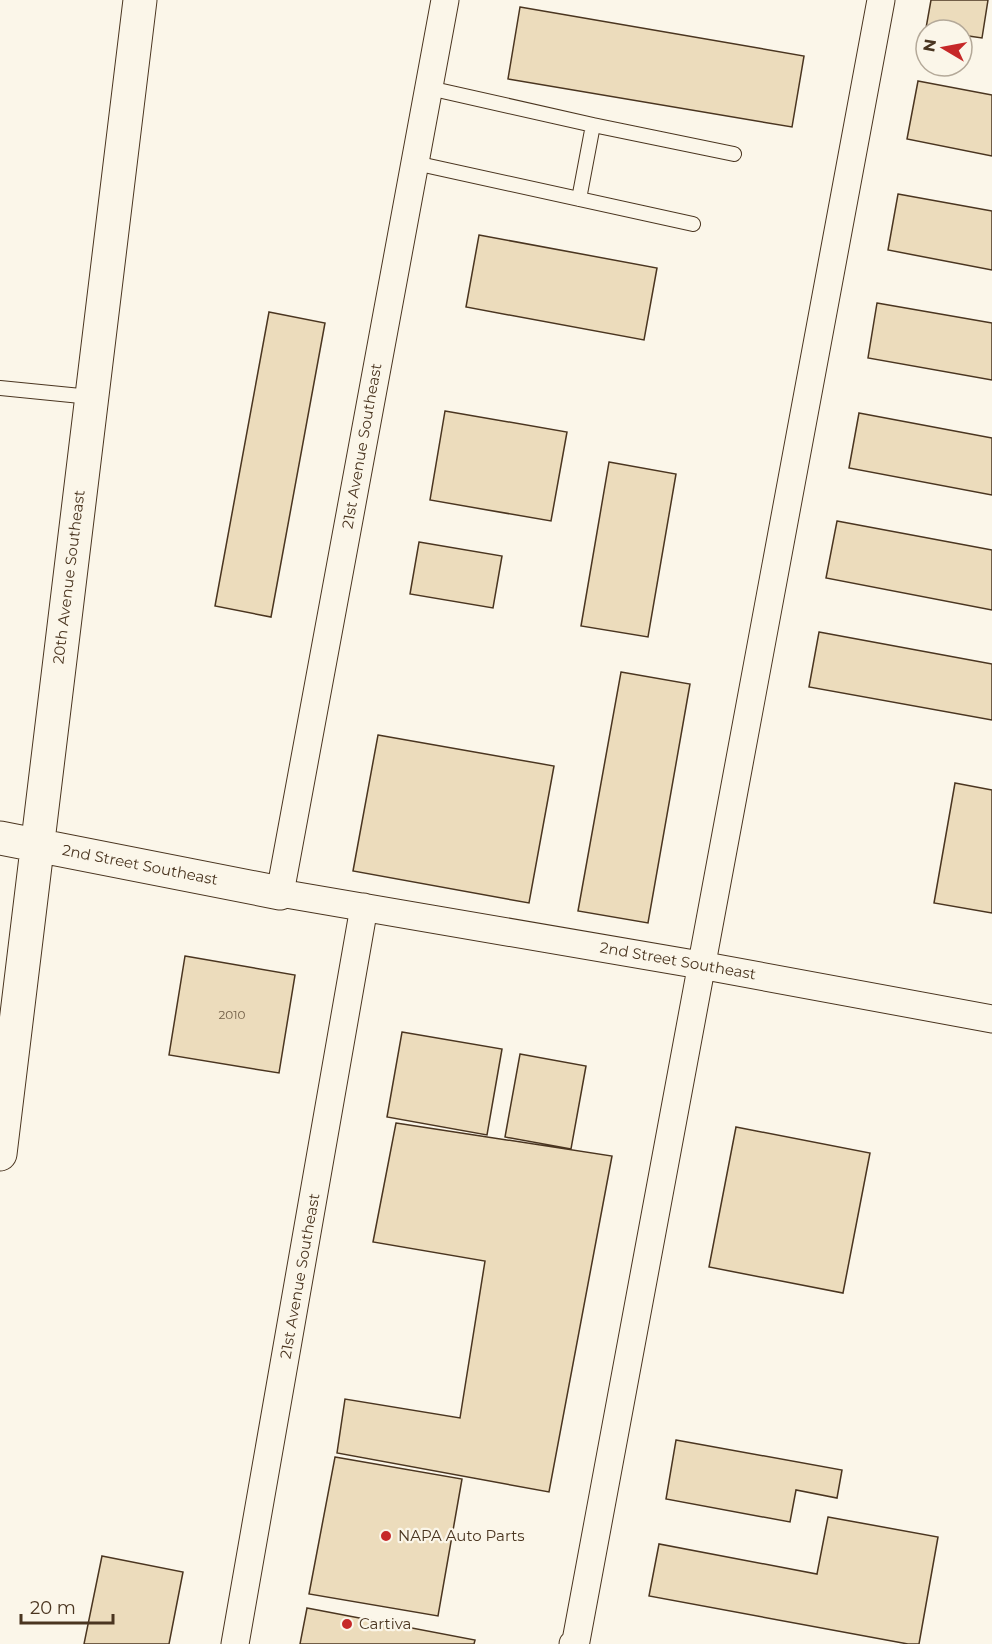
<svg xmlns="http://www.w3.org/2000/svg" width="992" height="1644" font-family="Montserrat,sans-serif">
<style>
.building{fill:#ecdcbc;stroke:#4a3520;stroke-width:1.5}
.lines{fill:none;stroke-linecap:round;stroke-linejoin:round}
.lane-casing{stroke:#4a3520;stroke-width:16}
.street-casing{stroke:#4a3520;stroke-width:29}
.secondary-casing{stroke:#4a3520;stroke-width:35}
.lane{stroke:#fbf6e9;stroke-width:14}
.street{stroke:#fbf6e9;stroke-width:27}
.secondary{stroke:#fbf6e9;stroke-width:33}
.poi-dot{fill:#c62828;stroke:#fbf6e9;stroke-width:2}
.labels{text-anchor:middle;stroke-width:4.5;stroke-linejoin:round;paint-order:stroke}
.number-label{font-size:12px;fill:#725f47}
.street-label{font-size:15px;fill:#4a3520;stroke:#fbf6e9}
.poi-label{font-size:15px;fill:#4a3520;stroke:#fbf6e9;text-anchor:start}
</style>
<rect width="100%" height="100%" fill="#fbf6e9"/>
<path class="building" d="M931,0H988L982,38L962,35V30L926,28Z
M520,7L804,56L792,127L508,79Z
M918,81L992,95V156L907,139Z
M898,194L992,211V270L888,250Z
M479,235L657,268L644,340L466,307Z
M877,303L992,323V380L868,358Z
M269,312L325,323L271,617L215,606Z
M445,411L567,432L551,521L430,500Z
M859,413L992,438V495L849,468Z
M609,462L676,474L648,637L581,626Z
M837,521L992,550V610L826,578Z
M419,542L502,556L493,608L410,594Z
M819,632L992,664V720L809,687Z
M621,672L690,684L648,923L578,911Z
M378,735L554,766L529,903L353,871Z
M955,783L992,790V913L934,903Z
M185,956L295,975L279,1073L169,1055Z
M402,1032L502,1049L487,1135L387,1117Z
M520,1054L586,1066L571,1149L505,1137Z
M396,1123L612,1156L549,1492L337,1453L345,1399L460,1418L485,1261L373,1242Z
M736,1127L870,1153L843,1293L709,1267Z
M676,1440L842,1470L837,1498L796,1490L790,1522L666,1499Z
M335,1457L462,1479L438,1616L309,1594Z
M828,1517L938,1537L919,1644H908L649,1596L659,1544L817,1574Z
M102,1556L183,1572L169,1644H84Z
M307,1608L475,1640L474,1644H300Z"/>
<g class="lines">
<g class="lane-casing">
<path id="lane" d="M429,88L593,125L579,199
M593,125L734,154
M415,163L693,224
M0,388L91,397"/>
</g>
<g class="street-casing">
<path id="street" d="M445,0L280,893L700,965L992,1019
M235,1644L364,907
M573,1644L576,1641L881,0"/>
</g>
<g class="secondary-casing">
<path id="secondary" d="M0,838L280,893
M0,1154L140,0"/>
</g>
<use href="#lane" class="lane"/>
<use href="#street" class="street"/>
<use href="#secondary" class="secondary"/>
</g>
<g class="poi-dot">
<circle cx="386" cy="1536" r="6"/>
<circle cx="347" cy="1624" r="6"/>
</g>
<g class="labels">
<g class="number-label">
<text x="232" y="1019">2010</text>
</g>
<g class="street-label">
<text transform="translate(362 446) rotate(-80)" y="5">21st Avenue Southeast</text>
<text transform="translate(69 577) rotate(-83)" y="5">20th Avenue Southeast</text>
<text transform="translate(140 865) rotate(11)" y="5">2nd Street Southeast</text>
<text transform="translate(678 961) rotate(10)" y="5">2nd Street Southeast</text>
<text transform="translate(300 1276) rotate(-80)" y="5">21st Avenue Southeast</text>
</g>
<g class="poi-label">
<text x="398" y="1541">NAPA Auto Parts</text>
<text x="359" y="1629">Cartiva</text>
</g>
</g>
<g transform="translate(944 48) rotate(280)"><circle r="28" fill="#fbf6e9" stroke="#b4a999" stroke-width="1.5"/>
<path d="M0-4.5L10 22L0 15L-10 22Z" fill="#c62828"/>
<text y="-9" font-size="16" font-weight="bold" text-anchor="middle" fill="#4a3520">N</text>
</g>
<path d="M21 1614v9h92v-9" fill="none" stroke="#4a3520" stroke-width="3"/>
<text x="30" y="1614" font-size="18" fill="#4a3520" stroke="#fbf6e9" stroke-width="4.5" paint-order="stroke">20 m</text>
</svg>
